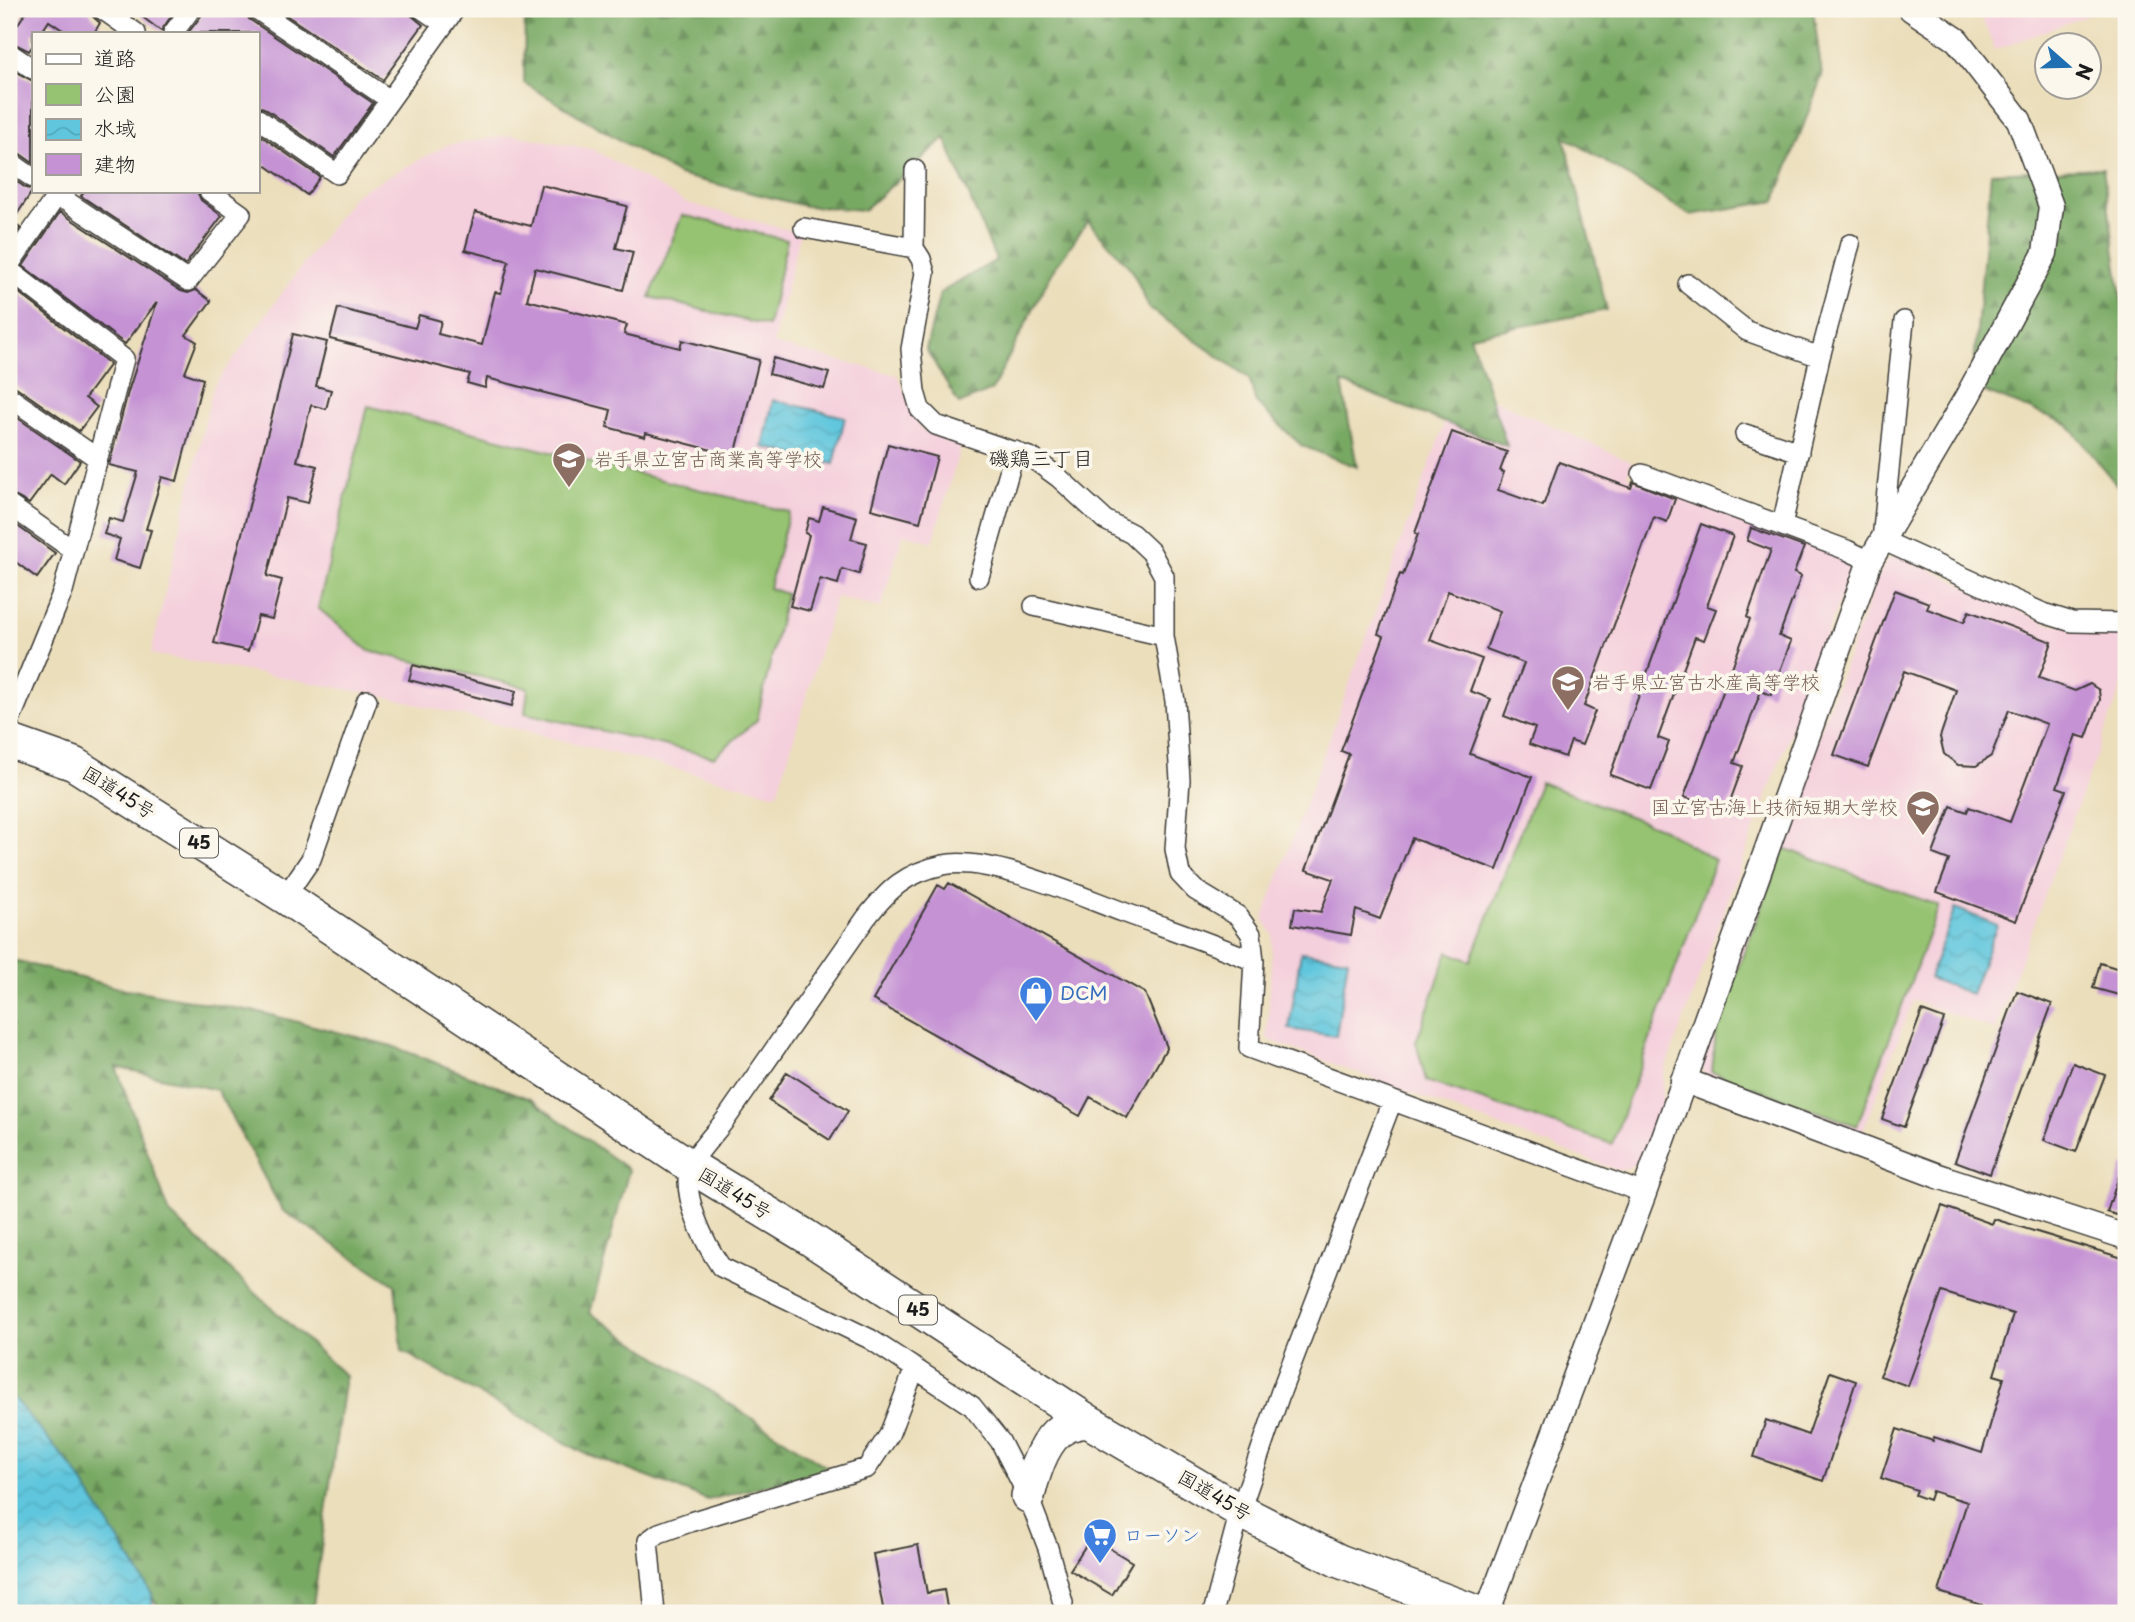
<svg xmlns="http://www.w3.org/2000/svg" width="2135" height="1622" font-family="'Playpen Sans','Klee One',sans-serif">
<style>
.built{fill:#f4cfdc}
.forest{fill:url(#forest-firs);stroke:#4a6240;stroke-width:2}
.green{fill:#96c372;stroke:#597047;stroke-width:2}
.water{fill:url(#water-waves);stroke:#3e717c;stroke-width:2}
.building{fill:#c593d4}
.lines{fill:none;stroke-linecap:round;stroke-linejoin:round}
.minor-casing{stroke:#3b3934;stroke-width:22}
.tertiary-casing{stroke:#3b3934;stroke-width:27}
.trunk-casing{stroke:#3b3934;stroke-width:36}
.minor{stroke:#fff;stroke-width:19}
.tertiary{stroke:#fff;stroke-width:24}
.trunk{stroke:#fff;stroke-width:33}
.labels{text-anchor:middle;stroke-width:7;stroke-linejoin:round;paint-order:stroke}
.shield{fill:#fbf7ec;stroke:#5f5e5a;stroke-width:2}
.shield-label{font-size:18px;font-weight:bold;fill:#1c1c1c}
.education-label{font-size:19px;fill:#785e54;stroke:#fbf7ec;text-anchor:start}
.street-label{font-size:19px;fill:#1c1c1c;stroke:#fbf7ec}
.shop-label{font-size:19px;fill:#366cbe;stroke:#fbf7ec;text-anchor:start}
.neighbourhood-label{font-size:21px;fill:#1c1c1c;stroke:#fbf7ec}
</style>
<defs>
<pattern id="forest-firs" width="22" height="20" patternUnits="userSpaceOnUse" patternTransform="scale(1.75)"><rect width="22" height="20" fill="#78a964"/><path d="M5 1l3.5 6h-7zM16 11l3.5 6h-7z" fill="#628952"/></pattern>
<pattern id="water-waves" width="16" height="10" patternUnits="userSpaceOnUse" patternTransform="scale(1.75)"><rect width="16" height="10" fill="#5fc6dd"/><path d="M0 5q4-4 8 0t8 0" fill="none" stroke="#52aabd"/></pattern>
</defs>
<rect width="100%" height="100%" fill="#fbf7ec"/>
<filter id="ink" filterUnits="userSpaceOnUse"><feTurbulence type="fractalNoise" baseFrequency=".0143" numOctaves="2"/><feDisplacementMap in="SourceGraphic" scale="14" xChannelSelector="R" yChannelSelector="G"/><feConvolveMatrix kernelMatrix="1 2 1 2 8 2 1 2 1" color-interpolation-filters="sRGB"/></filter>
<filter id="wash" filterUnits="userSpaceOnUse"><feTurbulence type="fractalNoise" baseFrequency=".00686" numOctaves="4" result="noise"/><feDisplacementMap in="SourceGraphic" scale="28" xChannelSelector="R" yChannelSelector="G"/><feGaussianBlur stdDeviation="1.57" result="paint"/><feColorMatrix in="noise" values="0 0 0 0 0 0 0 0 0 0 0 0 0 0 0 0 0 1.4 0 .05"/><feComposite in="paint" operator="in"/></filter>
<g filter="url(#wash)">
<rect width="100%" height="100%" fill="#ebdebb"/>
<path class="built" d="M1978,9H2104L1995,50Z
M513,135L592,149L687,203L800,233L773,344L897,375L921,429L961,445L933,542L903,534L881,608L836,597L777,794L379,695L151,654L213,387L355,194L447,145Z
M1459,384L1632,462L1627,476L1842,554L1852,566L1663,1075L1662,1114L1647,1159L1619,1171L1267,1039L1273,934L1263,919Z
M1898,555L2048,624L2126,629V674L1995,1030L1913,1000L1861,1136L1707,1080L1701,1064L1716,1008L1878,576L1887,561Z"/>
<path class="forest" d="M525,9H1813L1822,76L1775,201L1690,215L1564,136L1607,310L1470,336L1507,446L1342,383L1357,467L1302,446L1256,403L1249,378L1149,308L1132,270L1088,221L1052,272L992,390L959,404L926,349L940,293L996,260L945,138L864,210L805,206L679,175L524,83Z
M2103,168L2124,318H2126V497L2068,424L1972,387L1991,173Z
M9,959L115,987L263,1013L392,1046L530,1099L629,1170L590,1313L830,1469L708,1500L584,1453L402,1351L395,1285L282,1210L217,1090L116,1067L170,1214L345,1376L312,1613H162L90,1498L9,1406Z"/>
<path class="green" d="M682,215L787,240L768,326L650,297Z
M368,406L789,512L769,588L786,594L757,720L714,757L525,713L528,688L369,651L318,608Z
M1540,782L1663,829L1715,860L1612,1144L1426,1081L1416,1042L1448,952L1471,961Z
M1784,848L1939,906L1857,1126L1712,1072L1717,1023Z"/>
<path class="water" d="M773,400L845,417L834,464L763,447Z
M1955,908L1997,925L1971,994L1929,978Z
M1301,952L1348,959L1336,1036L1289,1029Z
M9,1393L76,1472L152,1594L153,1613H9Z"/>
<g id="blocks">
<path class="building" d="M28,9H90L91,15L100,23L94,33H67L49,21L41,33H33V45L29,51L9,41V37Z
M132,9H176L161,31Z
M203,9H244L249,19L373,103L334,157L264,108L257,106V33H188L201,16Z
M277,9H410L411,15L423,25L383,80Z
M9,68L33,81V163L16,151L9,149Z
M257,133L320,177L307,195L257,159Z
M9,176L26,188L33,190L12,222L20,228L9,244Z
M541,185L627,206L616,248L633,252L623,290L535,268L527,300L627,325L624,334L680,348L682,340L759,360L735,456L646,433L645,437L607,427L611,410L487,378L485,388L467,383L470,374L330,339L338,308L415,328L419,315L441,321L438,334L482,345L495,292L501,293L509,261L465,250L475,212L531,226Z
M84,191H197L201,200L222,216L185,265L81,196Z
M60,212L181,291L188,293L196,290L211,301L186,335L197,342L185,373L203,379L177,481L162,477L146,529L151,530L140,568L114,560L120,539L104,534L109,518L123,522L138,472L109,465L128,392L157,302L125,344L23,266Z
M9,285L110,364L85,398L97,407L79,431L16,387L9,385Z
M293,334L327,342L316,386L331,390L326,409L311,405L297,461L317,466L308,503L287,498L267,576L282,580L272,619L258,616L248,651L214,643Z
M773,358L829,373L824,389L769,374Z
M9,412L80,461L64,484L51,474L29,504L9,493Z
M1452,432L1507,452L1500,471L1504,472L1498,490L1543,506L1559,462L1631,488L1633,482L1675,499L1667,522L1654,517L1584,706L1595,711L1582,745L1571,741L1565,757L1529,744L1535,728L1504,716L1524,663L1486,649L1500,611L1448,591L1430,640L1482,659L1470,691L1491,699L1470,754L1532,777L1497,870L1412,838L1380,919L1356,910L1351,935L1292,925L1295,908L1321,912L1333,879L1306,870L1349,754L1341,751L1384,636L1378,634L1400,574L1403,575L1418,534L1415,533Z
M888,444L937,457L920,522L871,509Z
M823,507L857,517L851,539L867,543L859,574L842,569L838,584L820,579L810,611L790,606L809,535L805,533L809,518L819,521Z
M9,520L55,553L37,578L9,557Z
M1701,524L1733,536L1707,606L1716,609L1704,640L1695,637L1658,738L1669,742L1651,790L1610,775Z
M1751,528L1804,547L1794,573L1801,576L1779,636L1791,641L1771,695L1761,691L1734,763L1743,766L1726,812L1684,797L1750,619L1747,617L1771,550L1747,541Z
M1895,590L1929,603L1927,609L1964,622L1969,611L2052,642L2039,678L2075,691L2090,684L2099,690L2100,700L2086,738L2076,735L2057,787L2066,790L2016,921L1937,892L1949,860L1933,854L1951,806L1967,812L1969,807L2010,822L2047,724L2009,710L1991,756L1976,766L1958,765L1944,754L1940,737L1956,690L1904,671L1868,767L1834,755Z
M413,665L516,691L512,706L409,680Z
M949,883L1145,993L1167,1047L1127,1118L1090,1097L1080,1116L873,1000L938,885L945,889Z
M2100,963L2126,971V997L2093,988Z
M2017,991L2052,1004L1990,1174L1955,1161Z
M1922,1011L1944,1019L1904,1127L1882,1119Z
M2073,1063L2105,1075L2076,1152L2044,1140Z
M787,1072L848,1111L830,1140L769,1101Z
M2123,1164L2126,1165V1218L2107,1212Z
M1942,1206L1992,1224L1994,1219L2126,1259V1613H1979L1982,1605L1939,1592L1967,1502L1932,1491L1929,1500L1915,1495L1917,1490L1881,1478L1897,1429L1933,1441L1934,1437L1982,1453L2004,1378L1994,1375L2013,1314L1942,1292L1908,1386L1880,1376Z
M1830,1372L1856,1381L1823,1481L1754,1457L1766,1420L1808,1435Z
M1091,1537L1132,1562L1112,1595L1070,1570Z
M918,1545L927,1593L944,1590L948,1613H884L873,1554Z"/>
</g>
</g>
<g filter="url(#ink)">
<use href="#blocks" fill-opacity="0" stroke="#3b3934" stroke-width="2"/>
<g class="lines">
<g class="minor-casing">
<path id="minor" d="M102,9L136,33
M256,9L390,100
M422,9L444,24
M173,33L191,9
M9,53L33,69
M257,118L337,174L455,9
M9,161L33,178
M915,170L914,248L921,259L925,273L911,349L915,392L920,409L936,425L1032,458L1058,477L1105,520L1132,534L1151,552L1164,576V636L1175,701L1180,780L1175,849L1180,874L1195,890L1238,916L1251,934L1254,961
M51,191L188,281L241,214L209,191
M804,228L914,248
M9,265L60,191
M9,270L124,359L63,591L9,723
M1688,284L1747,331L1820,357
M1904,321L1882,540L2043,613L2072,622L2126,623
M9,397L97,458
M1745,434L1799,452
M1642,474L1847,550L1870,561
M9,505L73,550
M1782,525L1820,357L1850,244
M979,577L1015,451
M1034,606L1164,636
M285,897L311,859L367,700
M1063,1603L1048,1548L1028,1496L1000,1441L972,1406L870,1339L721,1267C705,1244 681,1196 690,1167C693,1156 720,1128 728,1116C774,1050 820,984 866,918C889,889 905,873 943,865C988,855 1079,896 1123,912C1167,928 1211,943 1254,961L1249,1048L1644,1193
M655,1613L648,1541L659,1533L690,1522L867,1468L889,1435L915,1368
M1213,1613L1240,1511L1280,1394L1392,1101"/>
</g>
<g class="tertiary-casing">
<path id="tertiary" d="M1683,1080L1938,1176L2126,1237
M1487,1613L1644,1193L1870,561L1967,397L2045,253L2051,206L2019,120L1957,40L1911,9"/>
</g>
<g class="trunk-casing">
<path id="trunk" d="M9,741L74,764L285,897L690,1166L804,1235L1088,1421L1240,1511L1339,1561L1479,1613
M1028,1496C1033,1475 1044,1436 1067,1426C1073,1423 1081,1422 1088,1421"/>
</g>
<use href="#minor" class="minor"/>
<use href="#tertiary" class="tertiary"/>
<use href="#trunk" class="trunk"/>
</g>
</g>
<defs>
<g id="school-pin" transform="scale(1.75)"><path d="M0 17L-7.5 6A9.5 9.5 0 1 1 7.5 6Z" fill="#8d6e63" stroke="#fbf7ec"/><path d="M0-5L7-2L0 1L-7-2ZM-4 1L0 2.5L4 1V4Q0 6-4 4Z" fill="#fff"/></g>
<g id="university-pin" transform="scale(1.75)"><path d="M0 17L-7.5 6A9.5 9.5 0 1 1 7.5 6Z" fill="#8d6e63" stroke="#fbf7ec"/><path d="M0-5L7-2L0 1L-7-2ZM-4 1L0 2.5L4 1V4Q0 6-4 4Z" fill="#fff"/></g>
<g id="shop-pin" transform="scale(1.75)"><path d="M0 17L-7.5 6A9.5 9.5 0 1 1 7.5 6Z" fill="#3f7fe0" stroke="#fbf7ec"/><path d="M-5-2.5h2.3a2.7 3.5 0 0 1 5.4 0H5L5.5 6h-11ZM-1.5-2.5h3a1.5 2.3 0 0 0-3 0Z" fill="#fff"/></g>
<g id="supermarket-pin" transform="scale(1.75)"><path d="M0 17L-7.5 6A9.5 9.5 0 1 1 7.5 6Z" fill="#3f7fe0" stroke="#fbf7ec"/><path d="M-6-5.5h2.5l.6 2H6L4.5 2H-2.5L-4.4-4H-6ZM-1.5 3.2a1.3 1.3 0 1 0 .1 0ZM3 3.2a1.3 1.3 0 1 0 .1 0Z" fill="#fff"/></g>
</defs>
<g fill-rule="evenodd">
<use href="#school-pin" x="569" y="459"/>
<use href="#school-pin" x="1568" y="682"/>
<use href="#university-pin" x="1923" y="807"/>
<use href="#shop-pin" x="1036" y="993"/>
<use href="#supermarket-pin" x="1100" y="1535"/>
</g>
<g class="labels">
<g class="shield">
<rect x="180" y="828.5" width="38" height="29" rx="5"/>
<rect x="899" y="1295.5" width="38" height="29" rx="5"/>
</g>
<g class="shield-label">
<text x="199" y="849">45</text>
<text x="918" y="1316">45</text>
</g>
<g class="education-label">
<text x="594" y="466">岩手県立宮古商業高等学校</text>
<text x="1592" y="689">岩手県立宮古水産高等学校</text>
<text x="1898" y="814" text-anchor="end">国立宮古海上技術短期大学校</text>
</g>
<g class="street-label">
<text transform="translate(119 792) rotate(32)" y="7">国道45号</text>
<text transform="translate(735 1193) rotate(31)" y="7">国道45号</text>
<text transform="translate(1215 1495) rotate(30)" y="7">国道45号</text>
</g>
<g class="shop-label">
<text x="1060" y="1000">DCM</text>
<text x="1124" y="1542">ローソン</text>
</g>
<g class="neighbourhood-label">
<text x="1041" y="466">磯鶏三丁目</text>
</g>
</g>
<rect width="2135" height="1622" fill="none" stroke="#fbf7ec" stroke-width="35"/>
<rect x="32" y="32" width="228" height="161" fill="#fbf7ec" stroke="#a29f99" stroke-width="2"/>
<rect x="46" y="54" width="35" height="10" fill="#ffffff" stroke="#a29f99" stroke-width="2"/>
<text x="94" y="66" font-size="21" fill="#1c1c1c">道路</text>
<rect x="46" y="84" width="35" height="21" fill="#96c372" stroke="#a29f99" stroke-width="2"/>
<text x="94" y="102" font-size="21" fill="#1c1c1c">公園</text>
<rect x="46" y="119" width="35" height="21" fill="url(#water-waves)" stroke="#a29f99" stroke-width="2"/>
<text x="94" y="136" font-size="21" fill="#1c1c1c">水域</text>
<rect x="46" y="154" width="35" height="21" fill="#c593d4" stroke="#a29f99" stroke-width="2"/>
<text x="94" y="172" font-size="21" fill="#1c1c1c">建物</text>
<g transform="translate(2068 66) rotate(110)"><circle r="33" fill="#fbf7ec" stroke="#a29f99" stroke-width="2"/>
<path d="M0-5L12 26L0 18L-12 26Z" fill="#1f6fb2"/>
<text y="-10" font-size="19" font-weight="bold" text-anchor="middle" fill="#1c1c1c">N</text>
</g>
</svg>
